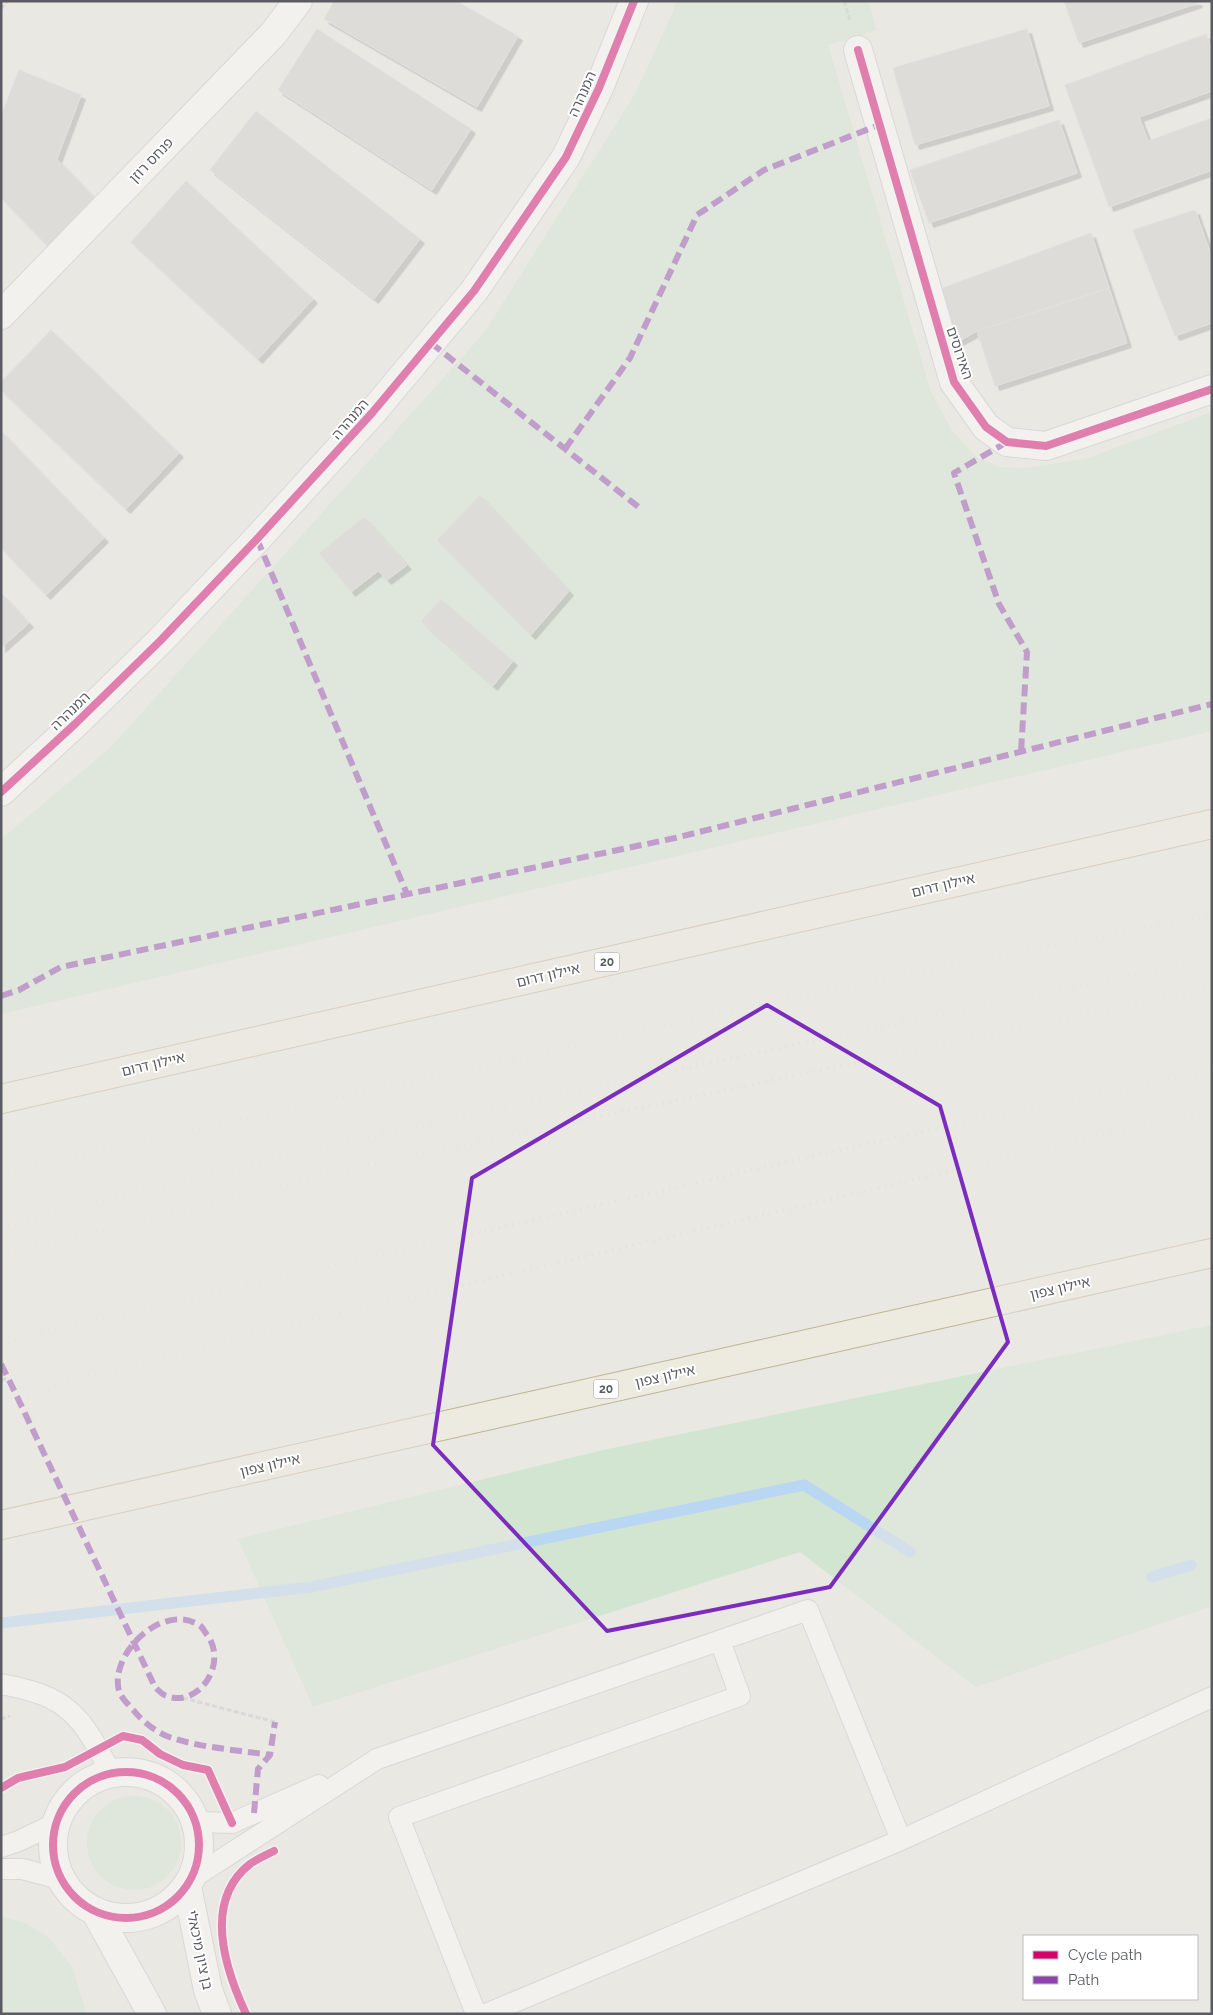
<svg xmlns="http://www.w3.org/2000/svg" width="1213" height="2015" font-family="Raleway,'Noto Sans Hebrew',sans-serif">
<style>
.green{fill:#d2e5d0}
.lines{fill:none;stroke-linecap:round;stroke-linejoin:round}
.stream{stroke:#b9d6f2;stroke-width:11}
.building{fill:#d0cfcc;stroke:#d8d7d2;filter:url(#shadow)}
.lane-casing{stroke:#c6c6c6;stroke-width:22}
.street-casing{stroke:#c6c6c6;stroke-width:30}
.secondary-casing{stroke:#c5c5c3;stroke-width:30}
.highway-casing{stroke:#beb393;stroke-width:30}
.path{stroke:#c4c9c7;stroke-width:3;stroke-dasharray:5 2.5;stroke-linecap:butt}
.lane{stroke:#fcfcfb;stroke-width:20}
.street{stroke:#fcfcfb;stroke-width:28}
.secondary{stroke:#fcfcfb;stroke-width:28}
.highway{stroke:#edebe0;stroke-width:28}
.rail{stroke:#e1e2e1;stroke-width:4;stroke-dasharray:1 6;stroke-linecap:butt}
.quiet{stroke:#8e44ad;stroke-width:6;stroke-dasharray:12 6;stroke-linecap:butt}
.cycleway-casing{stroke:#fff;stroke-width:11}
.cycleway{stroke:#d6006c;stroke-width:8}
.marked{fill:none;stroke:#7b2cbf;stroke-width:4;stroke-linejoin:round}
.labels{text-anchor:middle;stroke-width:4;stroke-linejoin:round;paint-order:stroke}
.shield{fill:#fff;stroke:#8c8d90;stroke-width:1}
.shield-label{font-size:12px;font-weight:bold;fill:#5a5c61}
.street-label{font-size:14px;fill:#5a5c61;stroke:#fff}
</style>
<defs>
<filter id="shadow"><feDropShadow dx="4.5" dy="4.5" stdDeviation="0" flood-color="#0004"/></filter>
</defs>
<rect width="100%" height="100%" fill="#e9e8e3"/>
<path class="green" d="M675,1H869L876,30L828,45L931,392L951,429L975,456L999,467L1025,468L1085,459L1212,412V731L1,1014V839L110,748L484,333L635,94L673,12Z
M1212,1325V1606L976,1687L800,1552L313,1707L238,1539L603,1450Z
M87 1843a47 47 0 1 1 94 0a47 47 0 1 1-94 0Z
M5,1917L25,1923L48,1937L73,1968L86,2014H1V1918Z"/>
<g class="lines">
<path class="stream" d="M1152,1577L1191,1565
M1,1623L311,1587L804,1485L910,1552"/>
</g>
<path class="building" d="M334,1H456L518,36L477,107L324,19Z
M1064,1H1197L1198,3L1079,43Z
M317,29L471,129L432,190L278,90Z
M1027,29L1049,106L915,145L893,68Z
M1206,34L1212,49V91L1139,117L1148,141L1212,118V170L1109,207L1065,85Z
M19,70L81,95L57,159L97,200L49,247L1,198V116Z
M256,111L420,239L374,299L210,170Z
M1059,120L1077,173L929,223L910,170Z
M186,181L313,299L258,359L131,242Z
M1195,210L1212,258V323L1175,336L1133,230Z
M1091,233L1109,288L977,331L959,341L940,289Z
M1109,288L1127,343L995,386L977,331Z
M51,330L179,453L126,509L1,390V382Z
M1,431L104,538L46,595L1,548Z
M480,495L569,591L531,635L437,540Z
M364,517L407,565L387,580L378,571L351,592L319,553Z
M1,593L29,623L1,648Z
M441,599L513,661L493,686L421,621Z"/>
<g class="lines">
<g class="lane-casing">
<path id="lane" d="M1,1684C68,1696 81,1715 111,1773
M196,1822L232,1823L319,1785
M901,1840L1212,1697
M1,1847L19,1841L56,1823
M1,1869H22L61,1879
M191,1879L377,1759L808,1610L901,1840L486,2014
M476,2014L399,1817L740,1696L720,1641"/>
</g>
<g class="street-casing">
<path id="street" d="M858,50L954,382L986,427L1007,442L1046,446L1212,389
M1,315L273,34L298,1
M53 1845a73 73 0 1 1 146 0a73 73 0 1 1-146 0Z
M187,1886L208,1990L217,2014
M95,1911L152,2014"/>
</g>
<g class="secondary-casing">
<path id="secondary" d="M1,792L75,724L160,641L257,539L372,413L474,291L566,157L599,88L634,1"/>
</g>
<g class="highway-casing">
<path id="highway" d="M1,1099L1212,824
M1,1525L1212,1253"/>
</g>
<path class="path" d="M844,1L850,20
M1,9L7,1
M1,1380L8,1378
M183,1698L275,1722
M1,1719L10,1716"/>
<use href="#lane" class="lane"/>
<use href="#street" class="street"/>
<use href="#secondary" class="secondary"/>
<use href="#highway" class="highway"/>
<path class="rail" d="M1,1173L793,997L1212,914
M1,1227C401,1121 808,1044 1212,958
M1,1255L368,1165L1212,988
M1,1344L37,1334L852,1147L1212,1070
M1,1402L90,1376L270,1330L1212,1110"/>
<path class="quiet" d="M431,343L641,509
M1007,442L954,473L999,604L1027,652L1021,752
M565,449L630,358L697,215L764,170L879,125
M257,539L407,894
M1,996L19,990L61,967L675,838L1212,704
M1,1364L11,1384L155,1687C158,1690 162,1695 167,1696C197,1708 228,1666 208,1636C205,1633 203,1627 199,1625C162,1602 109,1654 119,1691C121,1698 131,1707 135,1712C144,1723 159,1734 172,1738C203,1748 238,1750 270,1755
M254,1813L258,1769L270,1755L275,1722"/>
<g class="cycleway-casing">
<path id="cycleway" d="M858,50L954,382L986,427L1007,442L1046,446L1212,389
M1,792L75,724L160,641L257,539L372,413L474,291L566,157L599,88L634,1
M53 1845a73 73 0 1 1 146 0a73 73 0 1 1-146 0Z
M1,1788L18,1778L65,1767L123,1736L142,1740L160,1754L183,1765L208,1770L232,1823
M246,2014C225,1969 203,1901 250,1864C257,1859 266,1855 274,1851"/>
</g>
<use href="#cycleway" class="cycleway"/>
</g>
<path d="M0 0H1213V2015H0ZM767,1005L940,1106L1008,1342L830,1587L607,1631L433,1445L472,1178Z" fill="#e9e8e3" fill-opacity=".55" fill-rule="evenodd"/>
<path class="marked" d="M767,1005L940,1106L1008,1342L830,1587L607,1631L433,1445L472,1178Z"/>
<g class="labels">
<g class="shield">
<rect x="594.5" y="952.5" width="25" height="19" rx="4"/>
<rect x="593.5" y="1379.5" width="25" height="19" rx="4"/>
</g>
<g class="shield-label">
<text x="607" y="966">20</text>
<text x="606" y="1393">20</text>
</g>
<g class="street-label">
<text transform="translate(582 94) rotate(-66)" y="5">המנהרה</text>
<text transform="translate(151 160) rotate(-46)" y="5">פנחס רוזן</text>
<text transform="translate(960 353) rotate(71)" y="5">האירוסים</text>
<text transform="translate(350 419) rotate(-49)" y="5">המנהרה</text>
<text transform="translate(70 711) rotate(-44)" y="5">המנהרה</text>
<text transform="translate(943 885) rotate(-13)" y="5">איילון דרום</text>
<text transform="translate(548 975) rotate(-13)" y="5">איילון דרום</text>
<text transform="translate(153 1064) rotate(-13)" y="5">איילון דרום</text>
<text transform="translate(1060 1288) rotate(-13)" y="5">איילון צפון</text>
<text transform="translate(665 1376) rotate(-13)" y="5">איילון צפון</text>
<text transform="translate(270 1465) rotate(-13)" y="5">איילון צפון</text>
<text transform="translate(200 1950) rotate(78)" y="5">בן ציון מיכאלי</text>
</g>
</g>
<rect width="1213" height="2015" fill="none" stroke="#5a5c61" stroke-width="5"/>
<rect x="1023" y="1935" width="175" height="65" fill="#ffffff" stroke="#bdbec0"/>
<rect x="1033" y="1951" width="25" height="8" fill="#d6006c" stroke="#bdbec0"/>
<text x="1068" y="1960" font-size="15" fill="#5a5c61">Cycle path</text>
<rect x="1033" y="1976" width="25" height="8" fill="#8e44ad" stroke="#bdbec0"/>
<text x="1068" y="1985" font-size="15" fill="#5a5c61">Path</text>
</svg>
